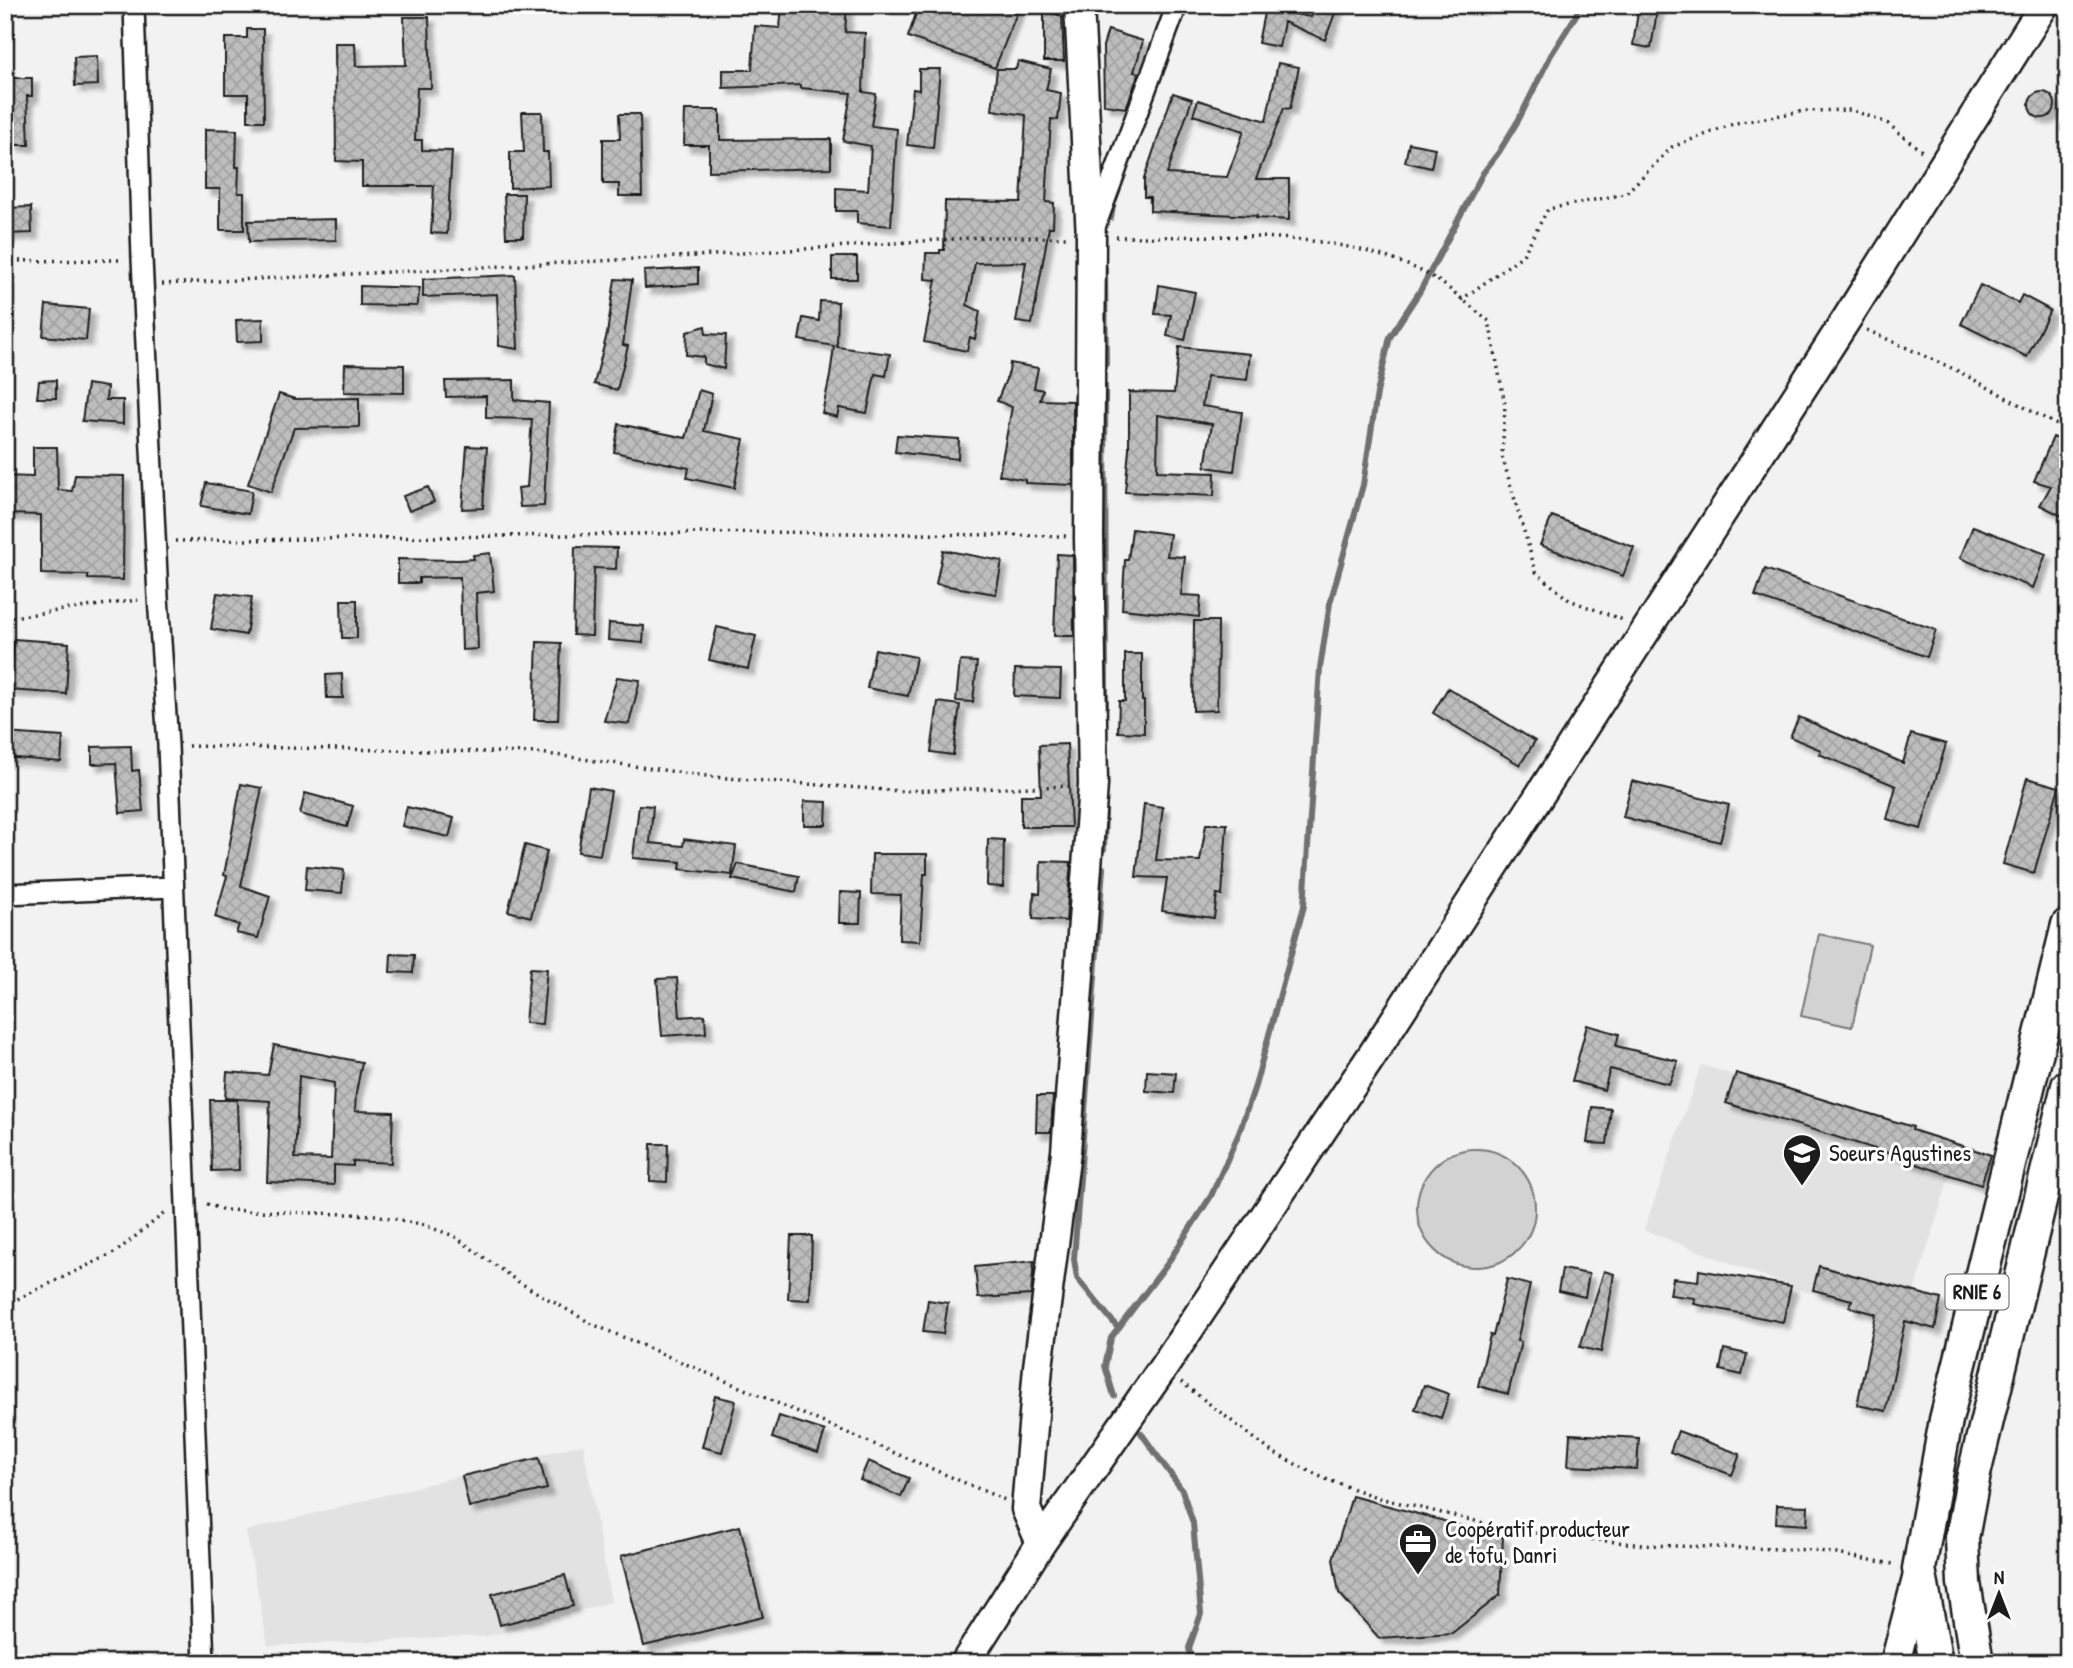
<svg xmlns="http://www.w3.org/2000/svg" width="2073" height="1668" font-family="'Patrick Hand',sans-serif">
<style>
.built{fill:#e2e2e2}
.grass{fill:#d2d2d2;stroke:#777;stroke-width:2}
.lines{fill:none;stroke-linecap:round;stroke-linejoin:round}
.stream{stroke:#707070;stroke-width:6}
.building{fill:url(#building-cross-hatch);stroke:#1c1c1c;stroke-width:2;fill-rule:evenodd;filter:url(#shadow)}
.street-casing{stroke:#1c1c1c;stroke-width:24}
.secondary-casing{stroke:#1c1c1c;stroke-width:33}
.primary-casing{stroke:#1c1c1c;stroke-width:37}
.path{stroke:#1c1c1c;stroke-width:3.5;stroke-dasharray:2 5;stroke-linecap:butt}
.street{stroke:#fff;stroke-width:19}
.secondary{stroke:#fff;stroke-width:28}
.primary{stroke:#fff;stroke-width:32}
.labels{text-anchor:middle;stroke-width:6;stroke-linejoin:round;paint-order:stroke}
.shield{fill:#fff;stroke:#606060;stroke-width:2}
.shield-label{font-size:21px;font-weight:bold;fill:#1c1c1c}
.poi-label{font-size:23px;fill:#1c1c1c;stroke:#fff;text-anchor:start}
</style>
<defs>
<pattern id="building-cross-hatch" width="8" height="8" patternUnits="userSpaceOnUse" patternTransform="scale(1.75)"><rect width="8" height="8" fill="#bdbdbd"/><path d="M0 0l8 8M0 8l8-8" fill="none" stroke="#a2a2a2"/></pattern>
<filter id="shadow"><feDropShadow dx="6" dy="6" stdDeviation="2" flood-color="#0004"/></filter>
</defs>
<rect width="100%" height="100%" fill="#f2f2f2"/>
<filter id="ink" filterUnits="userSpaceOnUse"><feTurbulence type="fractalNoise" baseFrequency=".0143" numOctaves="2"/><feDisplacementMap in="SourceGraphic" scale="14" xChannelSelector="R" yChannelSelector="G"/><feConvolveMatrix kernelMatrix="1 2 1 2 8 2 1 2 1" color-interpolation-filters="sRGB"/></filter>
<g filter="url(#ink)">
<path class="built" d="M1701,1065L1959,1145L1905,1321L1800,1290L1644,1230Z
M583,1444L611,1602L488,1636L268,1646L246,1531Z"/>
<path class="grass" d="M1819,934L1870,945L1852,1027L1801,1016Z
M1417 1208a59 59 0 1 1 118 0a59 59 0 1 1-118 0Z"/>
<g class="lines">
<path class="stream" d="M1111,218L1114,200
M1105,268L1106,364
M1105,386L1106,706
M1104,849L1105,811
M1103,868L1074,1259L1077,1278L1118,1328
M1114,1396L1105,1366L1111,1338L1167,1264L1211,1196L1239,1133L1255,1086L1304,906L1320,668L1330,603L1363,485L1377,393L1390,337L1420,291L1483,173L1499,152L1519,119L1551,55L1575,17L1580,5
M1141,1433L1182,1490L1193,1523L1201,1614L1189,1648L1192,1663"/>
</g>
<path class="building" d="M782,5H847L845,32L865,33L863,92L876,94L871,126L897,129L891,226L857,223V211H836V188L868,190L871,146L843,141L851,93L801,88V85L723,88V70H752L755,26L780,28Z
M919,5H1020L995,68L908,37Z
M1316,5H1338L1325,40L1284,22L1279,47L1258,43L1265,8L1311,17Z
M1639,5H1658L1651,48L1633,45Z
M1044,11L1062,16L1064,61H1044Z
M404,17H429L431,88H417L415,140H422V150L452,151L447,234L431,233L434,186H362V162L336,161L335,43H355L356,66L406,65Z
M247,29H263L264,121H248V94H225V38H247Z
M1108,30L1143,41L1134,72L1139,73L1126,108L1104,105L1103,46Z
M97,56L98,85L75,86L74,57Z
M1018,61L1051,69L1046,90L1061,93L1058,120L1051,119L1046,202L1054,203L1053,227H1049L1032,324L1016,322L1026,262L975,263L967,305L980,311L975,339L970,337L967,351L924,342L936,280L925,279L926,253H940V250H944L945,201L1021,202L1026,115L992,110L997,69H1016Z
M1278,63L1299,67L1290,109L1284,108L1256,179H1289V220L1256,218L1257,216L1150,211V197H1144V179L1173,93L1192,99L1167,174L1227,177L1244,131L1193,115L1198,100L1266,121Z
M919,69H940L933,148L907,145L913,89L919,90Z
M5,78H32V96H27L29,145H13V125H5Z
M2029 105a13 13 0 1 1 26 0a13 13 0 1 1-26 0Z
M685,110H720V140L831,139V168L709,171V145H684Z
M522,112H542L543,152H548L549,186L510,188V152H524Z
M619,114H640L642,196H619V184H603V139H620Z
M205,129L237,130L236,167H239L238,193H244V230H220V189H205Z
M1409,143L1435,148L1431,168L1405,162Z
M504,194H524L523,237H506Z
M31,207L32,233L5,234V208Z
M336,219V240L249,242L248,221Z
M832,257H857V279H832Z
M698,268V284L645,288L644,271Z
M515,275L518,349L499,346L497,294L423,297V279Z
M615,279L632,280L623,345L628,346L617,390L594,384L607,334Z
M1159,285L1195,292L1185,340L1167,336L1171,315L1155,314Z
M1980,285L2018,303L2022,295L2050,310L2027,357L1961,324Z
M360,286L420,288L417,306L360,305Z
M820,301L838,302L837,347L890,354L886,376L875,374L867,413L839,408L837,417L822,413L830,376L834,346L799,340L803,318L819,321Z
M46,305L89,309L86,340L43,336Z
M263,319V341L237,342L236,320Z
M705,326L706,334L726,335L724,369L704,364V357L686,355L687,332Z
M1179,347L1250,354L1247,380L1207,376L1202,406L1242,412L1234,471L1205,467L1212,424L1158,415L1157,471L1215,473L1214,496L1125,492L1129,449V392L1174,393Z
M1010,363L1038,368L1034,388L1043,390L1040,400L1073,401V485L1025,483V480L999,475L1012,407L997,401L1009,372Z
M345,364L404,365V393L344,392Z
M56,380V398H37L39,381Z
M514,380V400L549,403L544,506L520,507L518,488L527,487L532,419L486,418V396L446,397L445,381Z
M87,384L107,387L106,400H123V424L82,421Z
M699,390L712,394L704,431L744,439L734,488L687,478L689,468L614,452L619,424L686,438Z
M279,394L295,399L359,398V427L294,428L271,492L248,484Z
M897,435L959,439L958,459L895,452Z
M2053,437L2068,443V519L2040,505L2051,486L2034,481Z
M467,446L487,447L483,508L462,509Z
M33,447H57L58,490L72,491L75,475L124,476L123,580L88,579V575L41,574V515L5,514V476L33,477Z
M206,483L252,491L248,514L201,506Z
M428,487L434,502L409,511L403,496Z
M1552,516L1634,547L1623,576L1540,545Z
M1973,526L2046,554L2033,588L1960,558Z
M1132,529L1170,534L1167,556L1185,557L1181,595L1201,596L1199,617L1122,609L1125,560H1128Z
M575,547L617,548L616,569L594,568L592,636L573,635Z
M943,550L1002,561L996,594L936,584Z
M490,553L494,591L476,593L478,649L462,650L460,577L419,578V583H398V559L458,560L474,559L473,555Z
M1057,554L1073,555L1074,636H1054Z
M1765,569L1936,630L1927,657L1755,596Z
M217,593L252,597L246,635L211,629Z
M341,600H357V638H342Z
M1194,621H1218L1217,710L1193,711Z
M609,623L644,626L643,643L608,640Z
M717,627L756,636L748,669L709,660Z
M14,639L69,643L66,694L9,690Z
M537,642L561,643L558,720H534Z
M875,649L916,657L908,696L867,688Z
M1125,654H1142V701H1144V733L1118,732L1119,701H1125Z
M960,661L977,662L973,702L956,701Z
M1015,669L1061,670L1060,698L1014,696Z
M342,674L343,698H327L326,675Z
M617,677L640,680L629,724L604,721Z
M1448,688L1535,741L1520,765L1433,713Z
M938,702L960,705L953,755L931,752Z
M1799,717L1903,763L1911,734L1946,744L1921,829L1887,819L1896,786L1819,754L1821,750L1790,737Z
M5,733L63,737L61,762L5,757Z
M1067,744L1071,827H1021V795H1041L1039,745Z
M131,746L132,771L139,770L143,811L120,813L116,763L92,764V747Z
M2027,778L2059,787L2034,873L2003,864Z
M1632,781L1729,805L1720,842L1623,817Z
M241,784L262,788L241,886L270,896L258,938L236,933L239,925L215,917L227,876L224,875Z
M589,787L611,791L600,855L578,852Z
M305,793L353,806L347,827L300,814Z
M804,801L827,802L826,825H804Z
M1144,804L1163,807L1156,860L1200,861L1206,824H1227L1222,895L1217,894L1214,918L1162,911L1167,878L1136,877Z
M639,805L653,806L650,843L683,846L684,839L736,846L732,875L680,869L681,862L633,858Z
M407,807L454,818L449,837L402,826Z
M988,839L1004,840L1003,887L987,886Z
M525,845L547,851L531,917L508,911Z
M872,854H927V874H924L920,941L899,940L901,895L871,894Z
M1041,861L1071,862L1066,921L1033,919L1034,893L1040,894Z
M738,864L799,876L796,892L732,879Z
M307,866L344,870L342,893L305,890Z
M840,892L861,893L860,923H839Z
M391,954L414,955L413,973L390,972Z
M530,968L547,969L542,1024L525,1023Z
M677,978L680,1017L705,1015L706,1033L662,1036L657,979Z
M1587,1025L1619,1034L1616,1046L1678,1061L1669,1084L1610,1069L1604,1090L1572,1081Z
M274,1045L362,1062L356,1093L355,1111L393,1112L391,1163L353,1161V1166L334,1165V1185L267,1182L270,1101L225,1098L227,1072L268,1075ZM299,1076L334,1083L331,1159L295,1158Z
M1147,1071L1176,1073L1174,1093L1146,1091Z
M1736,1073L1913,1127L1912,1130L1991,1155L1981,1185L1907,1161L1908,1159L1726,1103Z
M1037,1096H1053L1051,1132H1036Z
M210,1100H237L239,1170L212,1171Z
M1592,1107L1611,1109L1607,1144L1587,1143Z
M651,1144H668L667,1182L650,1181Z
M791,1236H812L810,1300L788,1299Z
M1034,1261L1031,1295L978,1298L975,1267Z
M1819,1266L1941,1299L1935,1329L1905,1321L1886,1411L1857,1405L1876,1314L1850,1307L1852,1300L1813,1290Z
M1562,1269L1589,1274L1585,1297L1558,1291Z
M1699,1270L1791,1286L1783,1322L1694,1304L1695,1298L1670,1295L1673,1278L1698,1281Z
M1604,1271L1614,1274L1601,1352L1580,1347Z
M1507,1279L1530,1285L1517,1341L1521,1342L1508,1394L1478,1386L1490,1335L1493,1336Z
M928,1300L948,1303L943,1334L923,1332Z
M1724,1349L1747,1354L1742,1375L1720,1370Z
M1424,1385L1449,1394L1441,1418L1415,1409Z
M715,1396L736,1401L722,1452L702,1447Z
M779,1416L825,1431L818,1453L772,1438Z
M1678,1431L1740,1454L1732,1475L1670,1452Z
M1570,1434L1639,1438L1637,1469L1568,1466Z
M539,1458L547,1489L469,1507L462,1476Z
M868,1461L909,1478L901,1497L860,1480Z
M1352,1496L1503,1537L1500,1595L1452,1633L1379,1638L1339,1593L1333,1559Z
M1777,1505L1808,1506L1807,1525L1776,1523Z
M740,1526L763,1617L644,1646L621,1556Z
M565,1575L573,1606L500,1625L492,1594Z"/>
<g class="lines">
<g class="street-casing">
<path id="street" d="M134,5L142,259L158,597L168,745L204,1663
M1095,227L1177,5
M5,894L173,887"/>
</g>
<g class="secondary-casing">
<path id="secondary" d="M1041,1543L1026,1509L1038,1367L1066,1152L1093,785L1089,537L1091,237L1079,5
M965,1663L1041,1543L1163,1368L1371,1057L1846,320L2044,5
M1895,1663L1919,1571"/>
</g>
<g class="primary-casing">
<path id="primary" d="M1936,1663L1919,1569L1946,1420L2068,925
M1977,1663L1964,1583L1962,1538L1974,1474L2068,1086"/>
</g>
<path class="path" d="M1116,237C1218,238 1331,226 1425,273C1446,283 1470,307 1489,321L1505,405L1502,456L1536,572L1569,600L1626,621
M5,261L122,260
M162,284L713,255L984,237H1066
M1461,300L1523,255L1548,209L1625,194L1672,147L1736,123L1804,111L1852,110L1887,123L1924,153
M1867,330L1956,370L2068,431
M175,541L767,532L1066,536
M5,618L138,600
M188,746L540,753L713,777L900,791L1070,786
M207,1204L224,1210L375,1215L421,1224L454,1236L517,1281L592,1324L1005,1500
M5,1305L116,1252L167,1211
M1181,1382L1272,1452L1323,1478L1379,1498L1517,1531L1643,1545L1814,1550L1893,1564
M224,1662L316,1663
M923,1663L941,1658"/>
<use href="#street" class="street"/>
<use href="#secondary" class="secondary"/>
<use href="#primary" class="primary"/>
</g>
</g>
<defs>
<g id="school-pin" transform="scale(2.0125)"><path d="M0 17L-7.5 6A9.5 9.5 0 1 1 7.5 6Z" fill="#1c1c1c" stroke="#fff"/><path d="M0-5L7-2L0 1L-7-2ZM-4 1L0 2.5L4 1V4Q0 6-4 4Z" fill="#fff"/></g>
<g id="office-pin" transform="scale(2.0125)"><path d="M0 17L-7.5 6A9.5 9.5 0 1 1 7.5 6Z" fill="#1c1c1c" stroke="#fff"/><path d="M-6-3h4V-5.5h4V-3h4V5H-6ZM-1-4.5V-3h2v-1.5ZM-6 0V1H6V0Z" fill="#fff"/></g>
</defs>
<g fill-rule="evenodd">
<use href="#school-pin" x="1802" y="1153"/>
<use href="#office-pin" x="1418" y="1542"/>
</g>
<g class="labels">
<rect class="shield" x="1945.5" y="1274.5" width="63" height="35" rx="5"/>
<g class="shield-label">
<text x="1977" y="1299">RNIE 6</text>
</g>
<g class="poi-label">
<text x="1829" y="1161">Soeurs Agustines</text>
<text x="1445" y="1537">Coopératif producteur<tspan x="1445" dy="26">de tofu, Danri</tspan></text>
</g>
</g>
<rect width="2073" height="1668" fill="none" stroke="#fff" stroke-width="28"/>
<rect x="14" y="14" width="2045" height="1640" fill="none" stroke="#1c1c1c" stroke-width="2.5" filter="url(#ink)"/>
<g transform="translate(1999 1594)" stroke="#ffffff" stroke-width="5" paint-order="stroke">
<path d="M0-5L12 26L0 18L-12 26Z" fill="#1c1c1c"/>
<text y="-10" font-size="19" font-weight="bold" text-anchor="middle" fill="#1c1c1c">N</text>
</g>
</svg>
